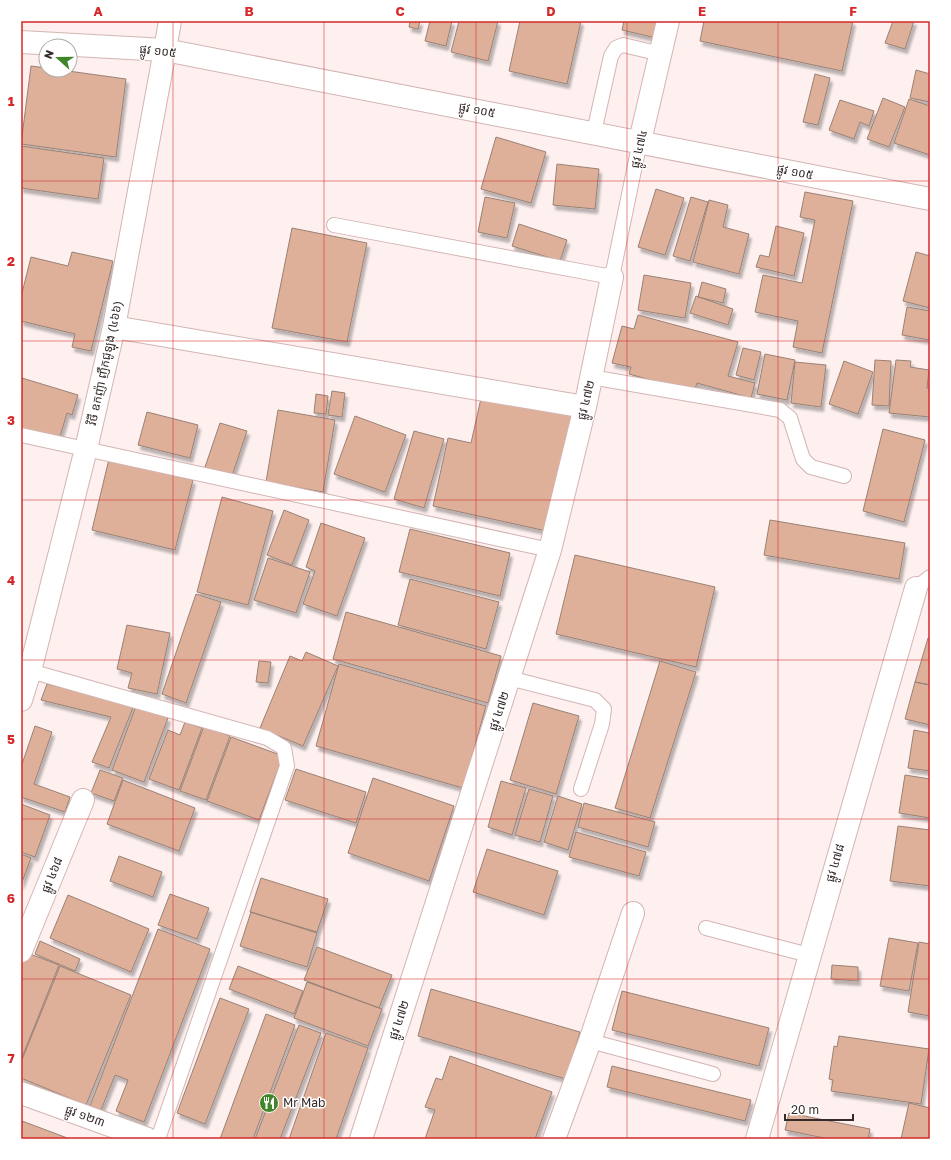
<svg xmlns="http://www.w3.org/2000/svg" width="951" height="1160" font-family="'Golos Text','Noto Sans Khmer',sans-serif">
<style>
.building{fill:#deb099;stroke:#998175;filter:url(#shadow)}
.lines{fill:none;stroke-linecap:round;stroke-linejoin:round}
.lane-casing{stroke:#d3b5b3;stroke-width:16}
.street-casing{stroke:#d3b5b3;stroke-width:24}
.secondary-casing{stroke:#d3b5b3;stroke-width:24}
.lane{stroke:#fff;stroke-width:14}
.street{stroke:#fff;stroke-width:22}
.secondary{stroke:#fff;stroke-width:22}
.grid{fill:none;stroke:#d62828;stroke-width:1;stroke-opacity:0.55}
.labels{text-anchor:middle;stroke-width:3;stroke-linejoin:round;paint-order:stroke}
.street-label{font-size:12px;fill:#352a29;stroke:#fff}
.poi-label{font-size:12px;fill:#352a29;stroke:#fff;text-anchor:start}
.neatline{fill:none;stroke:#d62828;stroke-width:1.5}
.grid-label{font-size:13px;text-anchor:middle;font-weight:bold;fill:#d62828}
</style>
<defs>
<filter id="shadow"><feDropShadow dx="2.5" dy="4.5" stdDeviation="1" flood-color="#0004"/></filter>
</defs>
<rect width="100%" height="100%" fill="#fdf0ef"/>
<path class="building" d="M410,21H420L418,29L409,27Z
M430,21H452L446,46L425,41Z
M459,21H498L488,61L451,52Z
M520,21H581L567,84L509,71Z
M624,21H660L656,38L622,30Z
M704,21H853L842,71L700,41Z
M893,21H914L905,49L885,43Z
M31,66L46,68V70H61L126,79L116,157L21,144Z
M916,70L930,74V102L910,98Z
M815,74L830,78L818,125L803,122Z
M883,98L905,107L889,147L867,139Z
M909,99L930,106V155L894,143Z
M840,100L874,111L869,126L860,122L854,139L829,130Z
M496,137L546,152L531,203L481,189Z
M21,146L104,158L98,199L21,188Z
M557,164L599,169L595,209L553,205Z
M656,189L684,198L665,255L638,247Z
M805,192L853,201L822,353L793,347L798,321L755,312L763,275L802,283L815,220L800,217Z
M485,197L515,203L507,238L478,232Z
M691,197L708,202L690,261L673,256Z
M709,200L728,205L723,227L749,234L739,274L693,262Z
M519,224L567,240L560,261L512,246Z
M776,226L804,233L794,276L756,267L760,255L769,257Z
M292,228L367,243L347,342L272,328Z
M72,252L113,261L91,351L72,347L75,334L21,321V297L31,257L68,266Z
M916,252L930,256V308L903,301Z
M644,275L691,283L685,318L638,310Z
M702,282L726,289L723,303L698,297Z
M696,296L733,309L728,325L690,313Z
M907,307L930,311V340L902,335Z
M638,315L738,342L728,376L755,383L751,398L697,383L694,392L629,374L631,367L612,363L622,326L634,329Z
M743,348L761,352L754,380L736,375Z
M765,354L795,360L787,400L757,394Z
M875,360L891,361L889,406L872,405Z
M896,360L911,361L910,367L929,370L927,388L930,389V417L889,413Z
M844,361L873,372L858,414L829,404Z
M795,362L826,365L821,407L791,403Z
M22,378L78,395L72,415L67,413L59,440L21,429Z
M332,391L345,393L342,417L328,415Z
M316,394L328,396L326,414L314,413Z
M482,394L577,415L551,532L433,506L448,438L471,443Z
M278,410L335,420L323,492L266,482Z
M147,412L198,425L190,458L138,445Z
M355,416L406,435L385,492L334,474Z
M220,423L247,431L231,479L204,470Z
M883,429L925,440L904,522L863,511Z
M414,431L444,439L424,508L394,499Z
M109,459L193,480L175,550L92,530Z
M222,497L273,511L248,605L197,592Z
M284,510L309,520L292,565L267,555Z
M770,520L905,543L899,579L764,555Z
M321,523L365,538L337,616L303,604L315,571L306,567Z
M410,529L510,553L500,596L399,572Z
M575,555L715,587L696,667L556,634Z
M268,558L310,572L296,613L254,600Z
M410,579L499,602L486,649L398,625Z
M196,594L221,602L186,703L162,694Z
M346,612L501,656L488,703L333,659Z
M127,625L170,633L157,694L128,688L132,673L117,669Z
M928,638H930V685L915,682Z
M306,652L338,666L303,746L260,728L290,656L302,661Z
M259,661L271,662L268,683L256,682Z
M660,661L696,672L650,818L615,808Z
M339,664L486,706L463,788L316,746Z
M915,682L930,685V725L905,719Z
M47,684L134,705L109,768L92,762L111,717L41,700Z
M533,703L579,716L556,794L510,780Z
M136,706L168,718L144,782L112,770Z
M185,722L202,728L179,790L149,779L168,730L180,735Z
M35,726L52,732L34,784L70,797L65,812L21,797V767Z
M204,726L230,736L206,800L180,791Z
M914,730L930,733V771L908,768Z
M231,737L283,756L259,820L207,801Z
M296,769L366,792L356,823L285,800Z
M100,770L123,778L114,801L91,793Z
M905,775L930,779V818L899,813Z
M373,778L454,806L429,881L348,853Z
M123,780L195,808L179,851L107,824Z
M501,781L526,788L512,835L488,827Z
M529,789L553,796L540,842L515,835Z
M558,796L582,804L568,850L544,842Z
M584,803L655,822L648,847L578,827Z
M21,804L50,815L35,857L21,852Z
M898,826L930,830V886L890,881Z
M576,832L646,852L639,876L569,857Z
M487,849L558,871L544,915L473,892Z
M21,854L31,858L21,885Z
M119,856L162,872L153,897L110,881Z
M261,878L328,899L317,932L250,912Z
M170,894L209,908L197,939L158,925Z
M68,895L149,929L131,972L50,938Z
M251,912L317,933L307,967L240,946Z
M158,929L210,949L144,1122L116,1111L128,1080L115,1075L101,1110L90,1106Z
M889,938L918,943L909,991L880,986Z
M40,941L80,959L75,971L35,954Z
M919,942L930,944V1016L908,1012Z
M317,947L392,975L379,1008L304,980Z
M25,952L59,965L21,1060V962Z
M832,965L858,967V981L831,979Z
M60,966L131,995L86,1105L21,1078V1062Z
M238,966L303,991L294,1014L229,989Z
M307,982L382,1009L368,1046L294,1018Z
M431,989L580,1032L566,1079L418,1036Z
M622,991L769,1028L759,1066L612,1030Z
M220,998L249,1009L205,1124L177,1113Z
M266,1014L295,1025L253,1139H220Z
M299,1025L321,1033L280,1139H255Z
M326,1033L368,1048L336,1139H289Z
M839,1036L929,1049L921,1104L831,1091L833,1080L829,1079L834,1046L837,1047Z
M450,1056L552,1092L535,1139H425L435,1110L425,1107L436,1078L442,1080Z
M612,1066L751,1100L745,1121L607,1087Z
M909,1103L930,1108V1139H901Z
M789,1113L870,1129L868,1139H829L785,1130Z
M22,1121L70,1139H21Z"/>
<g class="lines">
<g class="lane-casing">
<path id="lane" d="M594,132L611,56L616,48L623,45L661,54
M334,225L612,277L640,141
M591,377L780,410L790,418L803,459L811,467L844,476
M21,435L550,550
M916,588L930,577
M30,671L267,738L284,748L287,766L158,1139
M509,678L595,700L604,709L602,724L581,789
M706,928L809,955
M590,1041L713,1074"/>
</g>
<g class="street-casing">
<path id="street" d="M640,141L668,21
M114,327L585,407
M21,700L30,671L86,449L114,327L165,50
M21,951L83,800
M21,1093L148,1139
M361,1139L550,550L585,407L612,277
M554,1139L590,1041L633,913
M757,1139L916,588"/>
</g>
<g class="secondary-casing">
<path id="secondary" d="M21,42L165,50L930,199
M165,50L170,21"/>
</g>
<use href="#lane" class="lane"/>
<use href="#street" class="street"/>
<use href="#secondary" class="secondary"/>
</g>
<path class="grid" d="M173,21V1139M324,21V1139M476,21V1139M627,21V1139M778,21V1139M21,181H930M21,341H930M21,500H930M21,660H930M21,819H930M21,979H930"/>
<defs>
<g id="restaurant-disc" transform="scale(1)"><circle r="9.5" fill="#40852a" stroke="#fff"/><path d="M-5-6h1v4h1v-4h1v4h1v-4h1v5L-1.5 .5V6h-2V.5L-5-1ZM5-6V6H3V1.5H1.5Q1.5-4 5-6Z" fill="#fff"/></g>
</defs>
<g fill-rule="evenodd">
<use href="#restaurant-disc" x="269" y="1103"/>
</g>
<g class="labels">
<g class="street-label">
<text transform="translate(158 51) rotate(6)" y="4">ផ្លូវ ១០៥</text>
<text transform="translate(477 110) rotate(11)" y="4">ផ្លូវ ១០៥</text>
<text transform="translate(639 149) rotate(-78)" y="4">ផ្លូវ ៤៧៤</text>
<text transform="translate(795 172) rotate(11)" y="4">ផ្លូវ ១០៥</text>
<text transform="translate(105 363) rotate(-78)" y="4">វិថី ឧកញ៉ា ញឹកជូឡុង (៤៦៦)</text>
<text transform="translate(586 400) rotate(-77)" y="4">ផ្លូវ ៤៧២</text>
<text transform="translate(499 711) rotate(-72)" y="4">ផ្លូវ ៤៧២</text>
<text transform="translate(835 863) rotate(-74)" y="4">ផ្លូវ ៤៧៨</text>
<text transform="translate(52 875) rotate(-68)" y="4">ផ្លូវ ៤៦៨</text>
<text transform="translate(399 1020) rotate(-72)" y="4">ផ្លូវ ៤៧២</text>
<text transform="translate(85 1116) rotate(20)" y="4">ផ្លូវ ១២៣</text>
</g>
<g class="poi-label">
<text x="283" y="1107">Mr Mab</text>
</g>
</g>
<rect width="951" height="1160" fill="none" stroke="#ffffff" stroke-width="44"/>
<g transform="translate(58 58) rotate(291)"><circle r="19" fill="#ffffff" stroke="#aeaaa9"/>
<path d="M0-3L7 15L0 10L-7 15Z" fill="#40852a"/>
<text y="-6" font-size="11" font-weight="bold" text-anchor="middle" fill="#352a29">N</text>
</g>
<path d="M785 1114v6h68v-6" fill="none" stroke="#352a29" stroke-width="2"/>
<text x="791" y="1114" font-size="12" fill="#352a29" stroke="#ffffff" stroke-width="3" paint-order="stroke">20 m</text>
<rect x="22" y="22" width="907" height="1116" class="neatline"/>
<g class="grid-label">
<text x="98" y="16">A</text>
<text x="249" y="16">B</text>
<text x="400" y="16">C</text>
<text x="551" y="16">D</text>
<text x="702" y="16">E</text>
<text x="853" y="16">F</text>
<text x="11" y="106">1</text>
<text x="11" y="266">2</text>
<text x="11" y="425">3</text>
<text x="11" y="585">4</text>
<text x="11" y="744">5</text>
<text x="11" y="903">6</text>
<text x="11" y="1063">7</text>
</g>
</svg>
